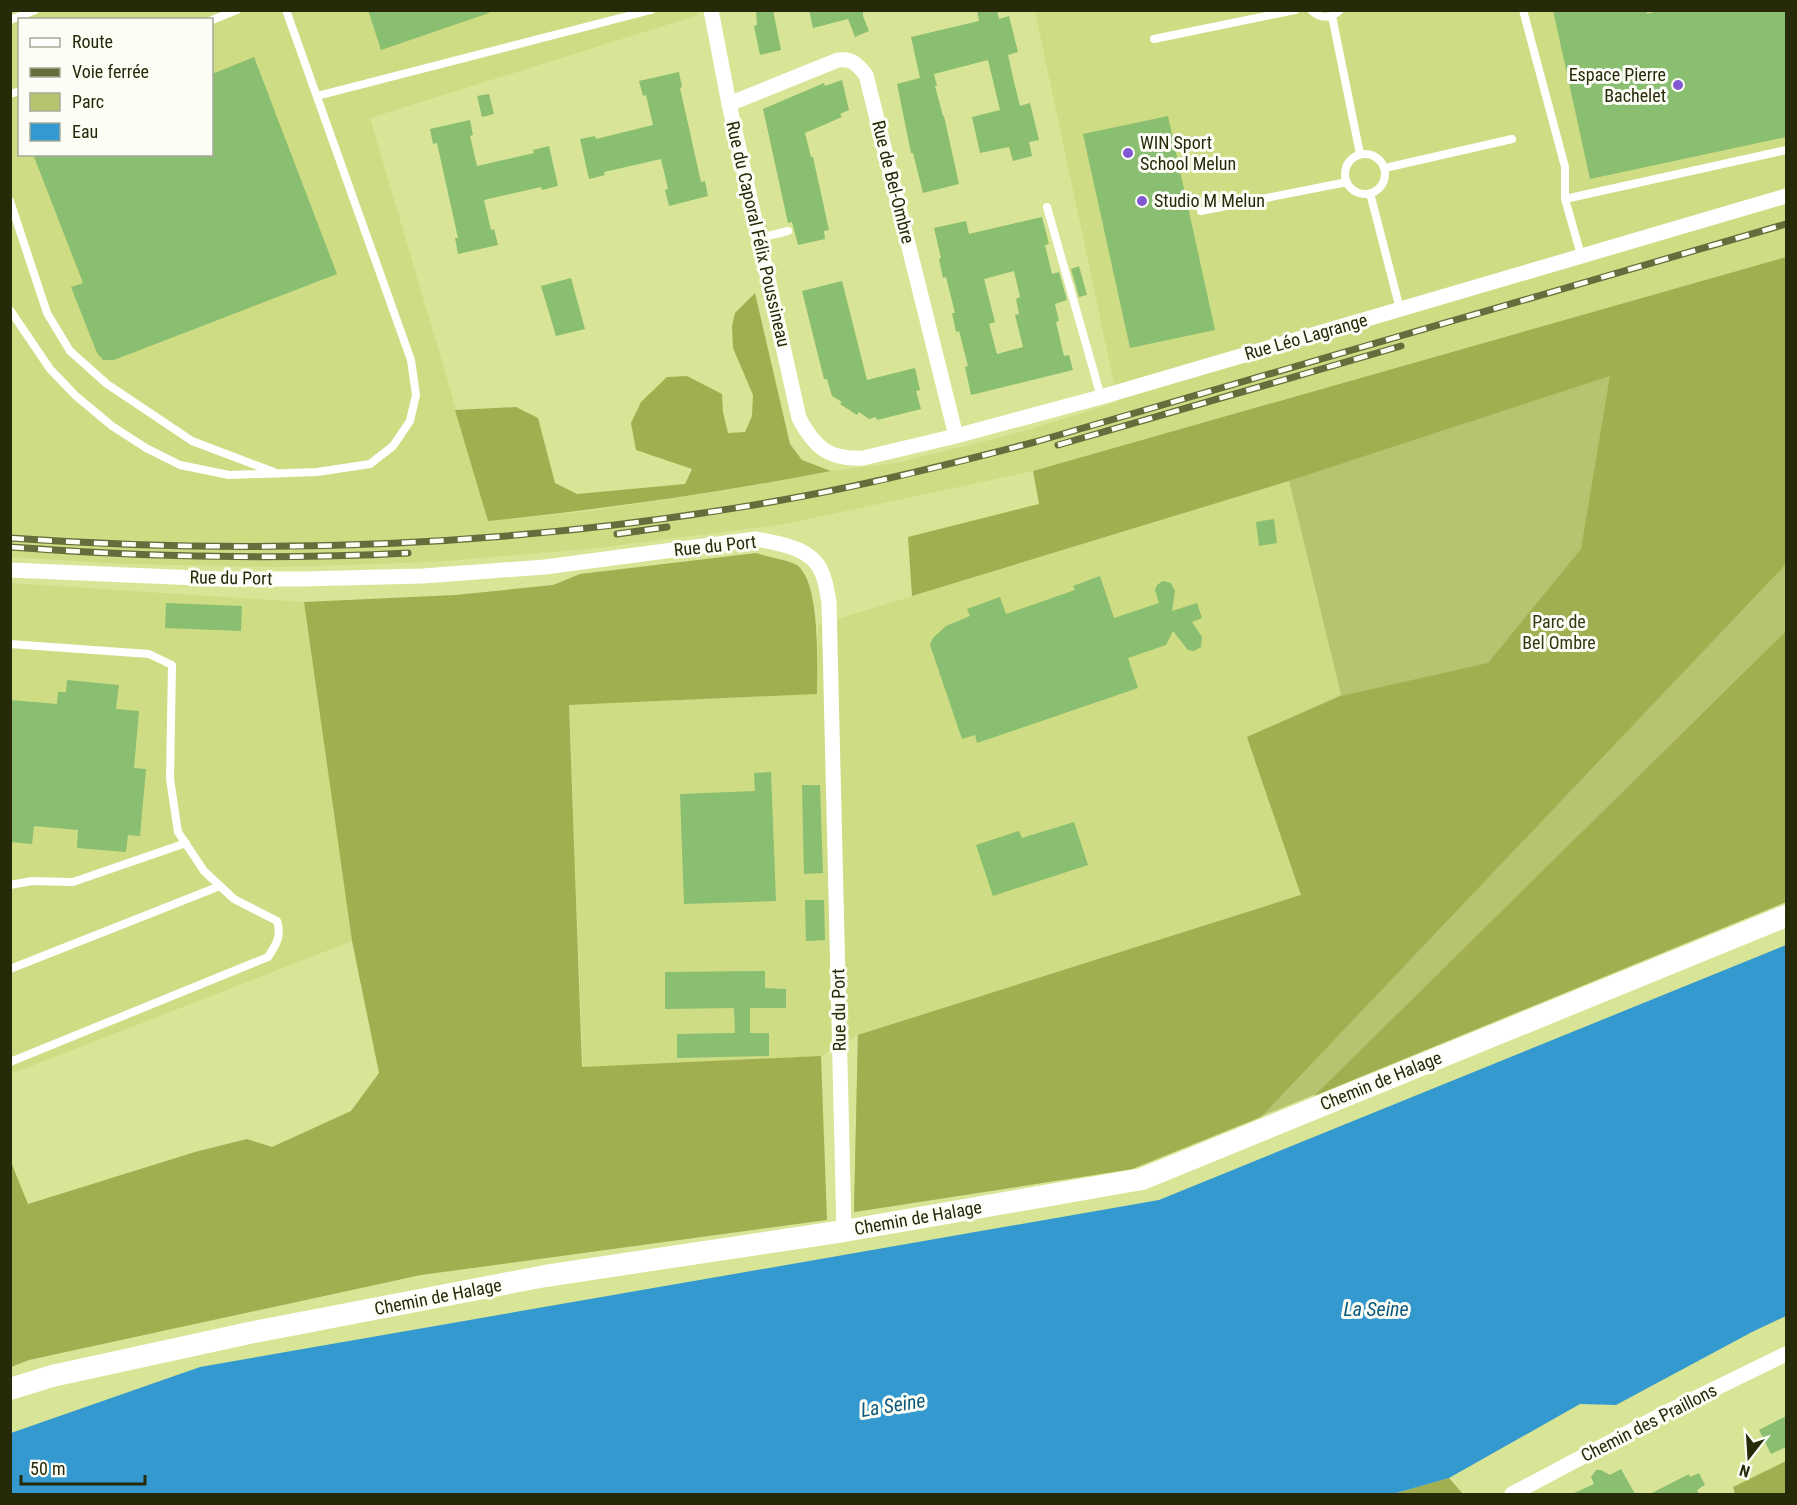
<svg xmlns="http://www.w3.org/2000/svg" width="1797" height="1505" font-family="'Roboto Condensed',sans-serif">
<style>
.built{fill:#cedc84;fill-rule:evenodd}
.green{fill:#b7c36f}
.forest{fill:#a2af51}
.water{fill:#3499ce}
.building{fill:#8abe70;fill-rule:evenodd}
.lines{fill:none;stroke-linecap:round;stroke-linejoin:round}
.lane{stroke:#fff;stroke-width:8}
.street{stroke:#fff;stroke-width:15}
.secondary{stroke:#fff;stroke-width:22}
.rail-casing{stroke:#666d3c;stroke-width:7}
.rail{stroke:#fcfef6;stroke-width:4.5;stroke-dasharray:14;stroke-linecap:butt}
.poi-dot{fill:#8258d2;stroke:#fcfef6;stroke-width:2}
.labels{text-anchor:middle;stroke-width:6;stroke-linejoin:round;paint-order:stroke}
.poi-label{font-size:18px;fill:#262a09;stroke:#fcfef6;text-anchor:start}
.street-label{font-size:18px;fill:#262a09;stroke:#fcfef6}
.park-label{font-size:18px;fill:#32370f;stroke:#fcfef6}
.water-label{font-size:20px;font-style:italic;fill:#0d597d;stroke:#fcfef6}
</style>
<rect width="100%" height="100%" fill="#d8e596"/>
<path class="built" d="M10,11H697L698,15L370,118L489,521L591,511L746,487L831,471L896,463L1010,435L1118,402L1035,11H1786V257L1033,471L785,524L588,549L434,562L280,567L122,564L11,557ZM20,20H212V154H20Z
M1289,481L1341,696L1247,737L1301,895L858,1035L821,1056L583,1068L569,705L817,694L818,625Z
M10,583L304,602L352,941L11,1074Z"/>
<path class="green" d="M1786,318V902L1132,1169L854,1212L858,1035L1301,895L1247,737L1341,695L1289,481Z"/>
<path class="forest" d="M1786,257V564L1261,1117L1132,1169L854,1212L858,1035L1301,895L1247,737L1341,696L1488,663L1581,549L1610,376L1289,481L912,596L908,537L1039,504L1033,471Z
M755,293L790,444L802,460L831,471C718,493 604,509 488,521L455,410L516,407L538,418L555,483L577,494L685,484L692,469L636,450L631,423L641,402L667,377L687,376L722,394L723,412L728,433L745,432L752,416L753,395L733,348L732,326L735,313Z
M756,553C765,556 791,561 797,565C821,583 817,667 817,694L569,705L582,1067L821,1056L827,1220L421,1275L29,1360L11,1367V1162L28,1204L195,1152L247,1139L272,1147L351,1111L379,1073L352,941L304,602L455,595L553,585L580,574Z
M1786,631V902L1314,1096Z
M1786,1461V1494H1735L1733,1487Z
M1449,1478L1463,1494H1393Z"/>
<path class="water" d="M1786,945V1316L1752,1332L1616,1405L1580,1404L1449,1478L1393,1494H11V1433L200,1367L1159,1200Z"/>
<path class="building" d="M368,10H489V13L381,50Z
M756,10H773L781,50L760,55L754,26L757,25Z
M809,10H863V16L869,31L855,37L848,19L813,28Z
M977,10H997L999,19L1009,16L1018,52L1008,55L1014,82L1020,106L1030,103L1039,140L1029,142L1032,156L1013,161L1009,147L980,153L972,117L1000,110L988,60L934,74L937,86H935L943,116H944L959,184L923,193L913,153H911L897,84L920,78L911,37L979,21Z
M1553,10H1646L1647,14L1661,10H1786V137L1590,179Z
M254,57L337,274L114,360H103L97,353L71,287L83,283L33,154H212V74Z
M679,72L682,87L680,88L701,182L705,181L708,196L669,206L665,190L668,189L661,159L604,172L605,175L589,179L580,139L595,136L596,139L653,125L646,95L643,96L639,81Z
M842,80L849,110L840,114L842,117L805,133L811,157H813L829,230L824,231L825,239L798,245L792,222L788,223L763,109L824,83L825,86Z
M489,94L494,114L482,117L477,96Z
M1168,116L1215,330L1130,348L1083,134Z
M470,120L473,135L470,136L477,166L534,153L533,150L549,146L558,186L542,190L541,187L484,200L491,230L494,229L498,245L458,254L455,238H458L437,143L433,144L430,129Z
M1042,217L1049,244L1045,245L1052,274L1059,272L1067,300L1055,304L1059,321L1056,322L1064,356L1069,355L1073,370L971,395L965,367L968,366L959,331L956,332L952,313H955L946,277L943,278L939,259L941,258L934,228L966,221L969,234ZM1014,271L1020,297L1016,299L1019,314L1015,315L1023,347L997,354L989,324L995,322L984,279Z
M1079,266L1087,295L1079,297L1071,269Z
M571,278L585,329L556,336L541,286Z
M842,281L867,380L915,368L920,390L916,391L921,409L877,420L876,417L869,419L859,412L857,415L840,404L842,402L832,396L827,379H824L802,291Z
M1274,519L1277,543L1259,546L1256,522Z
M1100,576L1114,618L1159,603L1155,590L1157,585L1163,581L1171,583L1175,591L1172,611L1197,603L1202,618L1192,622L1202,637L1201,647L1194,651L1188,650L1173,631L1166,645L1128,658L1138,688L977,743L975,735L962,739L930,645L933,638L946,626L970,616L967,609L1000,597L1006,614L1075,590L1073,586Z
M166,603L242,606L241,631L165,628Z
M67,680L119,685L116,709L139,711L134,768L146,769L140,836L128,835L126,852L77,848L78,830L34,826L32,844L10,842V700L57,704L58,692H66Z
M771,772L776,901L684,904L680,794L755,791L754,773Z
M802,785H820L823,873L804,874Z
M1074,822L1088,865L993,896L976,845L1019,831L1022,838Z
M805,900H824L825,940L806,941Z
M765,971V988L786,989V1008H750V1033H769V1056L677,1058V1034L735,1033L734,1008L665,1009V972Z
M1786,1416V1447L1771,1454L1759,1430Z
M1621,1469L1635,1494H1572L1594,1484L1591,1477L1596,1470H1601L1610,1475Z
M1699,1473L1705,1485L1697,1490L1699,1494H1650L1689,1474L1690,1477Z"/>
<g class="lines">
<path class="lane" d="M1311,10C1320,19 1331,19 1340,10
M1523,10L1565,167V199L1581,255
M1332,16L1360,154
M10,20L35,10
M212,20L237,10
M1154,39L1295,10
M10,94L20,91
M317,96L651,10
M1345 174a20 20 0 1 1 40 0a20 20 0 1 1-40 0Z
M1385,168L1512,139
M1370,193L1400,309
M1565,199L1786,150
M10,201L47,313L70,351L107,384L192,441L274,472
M1047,207L1101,397
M1201,211L1347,182
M759,238L788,231
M10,310L50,369L76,396L112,426L146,448L180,465L229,475L317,472L370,464L393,446L410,421L416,395L411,360L286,10
M10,644L149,654L172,665L170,779L178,832L204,871L234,899L277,921C282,936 276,945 268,957L10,1062
M10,885L32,881L73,882L186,843
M10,969L220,886"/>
<path class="street" d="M711,10L729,104L799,418C814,447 829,460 863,458L956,436L1101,397L1786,196
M729,104L838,60C852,58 857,64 866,75L956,436
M10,570L221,579H301L423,576L545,567L756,539C780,544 812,547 822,573C826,582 827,592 829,602L844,1231
M1512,1494L1667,1412L1786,1354"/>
<path class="secondary" d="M10,1389L52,1376L249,1333L545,1276L844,1231L1142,1179L1786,916"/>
<g class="rail-casing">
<path id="rail" d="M1058,445L1401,346
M617,534L667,527
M10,538C265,556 520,546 771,502C860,487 948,465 1035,442L1786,224
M10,547C143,557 275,560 408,553"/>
</g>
<use href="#rail" class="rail"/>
</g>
<g class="poi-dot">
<circle cx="1678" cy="85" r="6"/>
<circle cx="1128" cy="153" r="6"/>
<circle cx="1142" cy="201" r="6"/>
</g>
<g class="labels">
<g class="poi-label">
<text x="1666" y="81" text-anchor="end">Espace Pierre<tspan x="1666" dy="21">Bachelet</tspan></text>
<text x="1140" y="149">WIN Sport<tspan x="1140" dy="21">School Melun</tspan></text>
<text x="1154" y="207">Studio M Melun</text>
</g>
<g class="street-label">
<text transform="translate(893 182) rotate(76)" y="6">Rue de Bel-Ombre</text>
<text transform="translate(758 234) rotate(77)" y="6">Rue du Caporal Félix Poussineau</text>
<text transform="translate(1306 337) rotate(-16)" y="6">Rue Léo Lagrange</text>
<text transform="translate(715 546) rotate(-6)" y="6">Rue du Port</text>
<text transform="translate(231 578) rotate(1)" y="6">Rue du Port</text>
<text transform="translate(839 1010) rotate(-91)" y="6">Rue du Port</text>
<text transform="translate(1381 1081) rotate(-22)" y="6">Chemin de Halage</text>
<text transform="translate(918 1218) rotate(-10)" y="6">Chemin de Halage</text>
<text transform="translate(438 1297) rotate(-11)" y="6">Chemin de Halage</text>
<text transform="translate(1649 1423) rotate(-27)" y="6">Chemin des Praillons</text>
</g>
<g class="park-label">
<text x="1559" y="628">Parc de<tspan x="1559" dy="21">Bel Ombre</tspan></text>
</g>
<g class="water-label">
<text x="1376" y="1316">La Seine</text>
<text transform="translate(893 1405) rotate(-9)" y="7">La Seine</text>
</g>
</g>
<rect width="1797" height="1505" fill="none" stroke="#262a09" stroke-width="24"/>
<rect x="18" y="18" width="195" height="138" fill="#fcfef6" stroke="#a6a997" stroke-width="1.5"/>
<rect x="30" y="38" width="30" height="9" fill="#ffffff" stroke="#a6a997" stroke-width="1.5"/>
<text x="72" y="48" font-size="18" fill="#262a09">Route</text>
<rect x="30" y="68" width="30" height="9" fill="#666d3c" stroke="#a6a997" stroke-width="1.5"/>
<text x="72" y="78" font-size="18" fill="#262a09">Voie ferrée</text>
<rect x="30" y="93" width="30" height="18" fill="#b7c36f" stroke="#a6a997" stroke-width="1.5"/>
<text x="72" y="108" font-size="18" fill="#262a09">Parc</text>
<rect x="30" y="123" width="30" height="18" fill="#3499ce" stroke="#a6a997" stroke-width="1.5"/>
<text x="72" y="138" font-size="18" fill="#262a09">Eau</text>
<g transform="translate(1749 1457) rotate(197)" stroke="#fcfef6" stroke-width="4.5" paint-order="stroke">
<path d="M0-4.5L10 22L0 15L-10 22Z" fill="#262a09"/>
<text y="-9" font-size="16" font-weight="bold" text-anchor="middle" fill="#262a09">N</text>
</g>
<path d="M21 1475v9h124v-9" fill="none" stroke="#262a09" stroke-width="3"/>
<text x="30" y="1475" font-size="18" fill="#262a09" stroke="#fcfef6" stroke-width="4.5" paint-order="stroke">50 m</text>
</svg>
